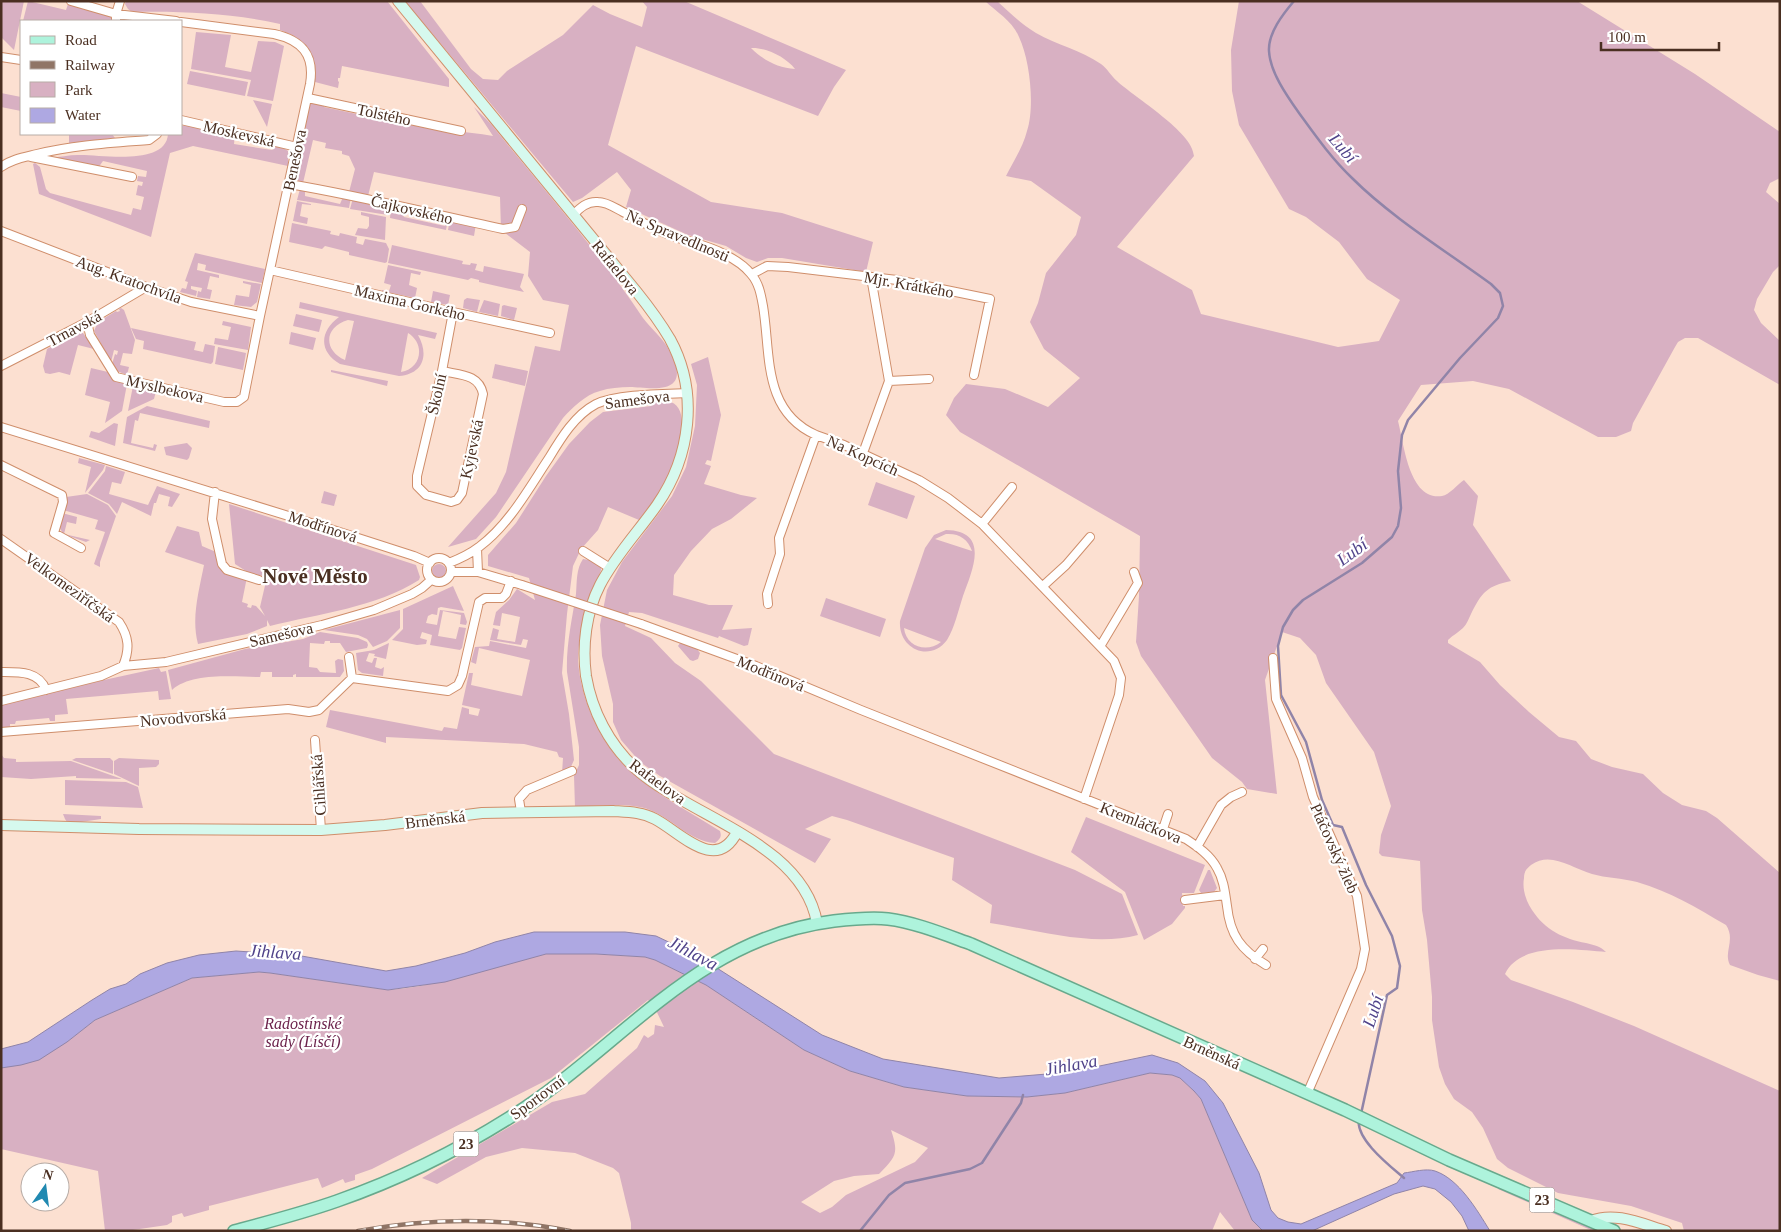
<svg xmlns="http://www.w3.org/2000/svg" width="1781" height="1232" font-family="Georgia,serif">
<style>
.green{fill:#d8b0c2;fill-rule:evenodd}
.water{fill:#aea8e2;stroke:#9084a8}
.lines{fill:none;stroke-linecap:round;stroke-linejoin:round}
.stream{stroke:#9084a8;stroke-width:2.5}
.street-casing{stroke:#cf8e6b;stroke-width:10}
.secondary-casing{stroke:#cf8e6b;stroke-width:12}
.primary-casing{stroke:#68a98c;stroke-width:14}
.street{stroke:#fff;stroke-width:8}
.secondary{stroke:#d6f9ee;stroke-width:10}
.primary{stroke:#aef3dc;stroke-width:11}
.rail-casing{stroke:#907566;stroke-width:4.5}
.rail{stroke:#fff;stroke-width:2.5;stroke-dasharray:8;stroke-linecap:butt}
.street-bridge-casing{stroke:#cf8e6b;stroke-width:10;stroke-linecap:butt}
.street-bridge{stroke:#fff;stroke-width:8}
.labels{text-anchor:middle;stroke-width:4.5;stroke-linejoin:round;paint-order:stroke}
.shield{fill:#fff;stroke:#806d64;stroke-width:1}
.shield-label{font-size:15px;font-weight:bold;fill:#4a2f21}
.street-label{font-size:16px;fill:#4a2f21;stroke:#fff}
.park-label{font-size:16px;font-style:italic;fill:#6c234c;stroke:#fff}
.water-label{font-size:18px;font-style:italic;fill:#50438a;stroke:#fff}
.district-label{font-size:21px;font-weight:bold;fill:#4a2f21;stroke:#fff}
</style>
<rect width="100%" height="100%" fill="#fce0d1"/>
<path class="green" d="M1,1H24L14,50L1,37Z
M28,1L66,10L68,4L111,16V21H23Z
M126,1H387L449,79V87L342,66L340,78H338V81L339,82L338,88L315,82C316,54 307,39 280,30V24C231,13 182,11 132,12L128,9L125,4Z
M405,1H420L471,69L483,79L498,80L507,71L563,35L593,5L610,14L642,27L647,7L642,1H684L846,70L834,87L818,116L636,46L608,145L711,202L782,213L873,242L866,272L782,258H768L757,262L746,258L726,246L688,235L626,207L631,190L617,172L582,198L573,202ZM751,48C765,47 786,57 795,69C778,68 763,60 751,48Z
M985,1H997C1009,12 1021,24 1036,33C1057,45 1081,50 1101,64C1107,68 1111,76 1117,81C1135,98 1193,132 1194,156L1117,247L1192,290L1201,314L1338,347L1379,341L1400,300L1367,279L1339,242L1306,217L1289,209L1239,125L1232,91L1231,50L1239,1H1577L1695,74L1780,132V178L1770,183L1766,192L1780,204V265L1773,272L1757,299L1754,310L1761,323L1780,341V385L1698,338H1685L1678,342L1675,347L1633,423L1631,431L1616,437H1598L1509,389L1473,381L1421,385L1398,421C1404,444 1409,501 1442,496C1449,495 1458,484 1464,480L1478,496L1473,525L1511,581C1487,586 1482,592 1471,614C1469,618 1467,624 1463,628C1459,632 1453,635 1448,640V643L1480,662L1500,685L1529,712L1559,737L1576,741L1591,759L1612,767L1643,774L1663,793L1682,805L1706,811L1717,818L1780,873V981L1758,975L1730,965C1723,952 1736,940 1726,925C1695,907 1671,892 1637,882C1622,878 1606,878 1592,874C1571,868 1551,851 1531,865C1526,869 1524,872 1524,878C1522,889 1526,901 1532,910C1545,930 1564,939 1586,943C1594,945 1600,946 1606,952C1578,950 1520,941 1505,974L1511,980L1573,1002L1634,1026L1780,1091V1231H1684L1682,1223L1631,1206L1558,1193L1508,1168L1497,1159L1483,1128L1472,1112L1454,1099L1445,1084L1439,1067L1432,1020V997L1427,940L1422,910L1420,861L1382,856L1379,853L1381,835L1391,806L1374,752L1326,683L1316,655L1300,638L1282,632L1265,680L1277,794L1247,789L1242,782L1212,758L1141,656L1136,642L1139,596L1140,536L960,432L946,415L954,398L966,384L1005,389L1048,407L1080,378L1044,349L1030,322L1038,303L1046,273L1076,235L1081,217L1031,181L1006,176C1013,162 1023,147 1027,131C1035,107 1030,60 1019,37C1013,22 997,12 985,1Z
M196,32L231,35L225,67L251,72L258,41L275,42L284,46L273,101L247,96L251,80L191,69Z
M190,71L248,82L245,96L187,84Z
M1,93L21,97V111L1,107Z
M325,98L324,107L403,124L408,116L413,117L410,125C438,130 465,131 493,136L474,107L491,124C542,188 598,250 643,318C651,329 664,339 669,350C674,359 681,374 674,382C666,392 641,387 630,387C620,387 609,388 600,391C585,395 573,407 563,418L496,517L476,539L448,547L496,493L506,472L535,346L560,351L569,305L543,300L528,276L530,252L501,230L500,197L374,172L368,196L349,192L355,169L349,156L342,154V151L325,148L326,143L313,140L303,183L299,182L295,174L309,107L312,100Z
M253,100L272,104L267,127Z
M186,125L235,134L234,144L272,150L276,145L282,147L288,151V166L193,146L170,153L151,237L39,194L33,164L35,163L40,167L46,189L50,193L131,215L133,208L141,210L144,197L136,195L138,185L142,186L143,182L137,181L138,176L146,177L147,171L103,161L98,168L51,158C59,157 69,155 78,155C99,154 166,167 168,134H181V126Z
M69,134H112L115,138L69,143Z
M300,189L305,190V196L340,204L343,197H351L349,208L297,200Z
M353,198L389,206L388,215L350,209Z
M297,201L311,204V205L302,204L300,216L308,218L307,224L293,221Z
M391,206L399,208L404,217L445,226L448,219L446,230L390,218Z
M361,212L386,217L385,240L355,235L358,228L367,229L369,226V217L361,215Z
M450,219L476,224L474,236L448,230Z
M292,223L331,231L330,234L339,236L340,233L357,237L356,243L363,245L365,239L386,243L389,249L387,262L385,263L349,255V252L325,246L322,249L289,242Z
M392,245L463,261L462,264L470,265L471,263L477,264L475,270L483,272L484,266L524,274L520,287L524,292L479,282V280L471,278L468,280L388,263Z
M195,253L265,269L262,283L205,270L206,265L198,263L197,270L219,275V278L210,276L207,289L212,290L210,299L197,297L198,291L201,292L202,288L191,286V289L197,291L196,296L180,292L182,288L186,289L188,282L185,281Z
M388,265L421,272L420,275L411,273L409,285L417,288L415,298L382,291V290L389,291L391,285L384,283Z
M243,281L261,284L257,302L251,307L234,305L236,295L249,297L251,285L243,283Z
M433,291L450,295L448,305L431,302Z
M467,298L480,300L477,312L463,308L464,300Z
M484,300L500,304L498,316L479,312Z
M300,302L437,333L435,339L418,335C429,354 424,374 399,376L340,364C318,351 320,331 339,317L299,308ZM348,320L354,321L345,360C323,350 324,327 348,320ZM408,333C426,344 421,369 401,372Z
M504,305L517,308L514,320L501,316L502,306Z
M121,308L124,310L135,340L132,354L123,353L120,365L129,367L127,375L117,371L112,364L115,354L117,355L118,351L114,350L111,362L94,331L98,322L116,311L117,312L120,311L119,309Z
M296,314L322,320L319,332L293,326Z
M223,321L251,327L248,350L214,344L215,338L228,340L231,327L222,325Z
M131,328L196,342L194,350L203,352L205,344L215,346L213,362L211,364L143,349L144,341L136,339Z
M81,330L94,349L78,345L70,375L59,372L50,374L45,373L43,366L47,349Z
M291,332L316,338L313,350L289,344Z
M218,347L246,353L243,370L215,364Z
M708,357L721,415L711,461L707,460L705,464L711,466L704,484L741,495L757,498L731,519L712,529L691,551L674,575L673,595L709,605H733L722,630L752,628L748,645L744,646L719,636L718,638L642,613L629,612L625,626L651,638L675,663L701,681L774,754L1075,870L1122,894L1138,935C1092,947 1037,930 990,923L992,905L952,880L954,858L847,820L832,816L805,829L831,839L815,863L660,776L640,762L621,740L613,722V704L602,656L600,625L607,590L622,562L672,496L686,467L695,426L697,385L691,364Z
M495,364L528,371L525,386L492,378Z
M91,368L108,372L114,380L127,384L122,411L105,423L110,402L85,395Z
M331,370L388,381L387,386L331,372Z
M134,381L157,387L154,399L128,411Z
M667,401C699,406 671,471 662,488C655,499 647,510 639,520L608,507L598,530L581,549L573,566L567,614L562,673L569,714L574,760L570,769L562,773L563,758L559,757L557,752L524,744L386,737V743L326,727L330,710L442,731L444,727L457,729L462,707L469,709V714L478,716L480,709L462,705L469,673H473L471,685L522,696L530,660L479,648L476,664L471,662L475,647L489,646L490,641L526,648L528,640L523,639L521,645L490,640L493,628L499,630L497,639L515,642L520,617L502,613L500,626L493,625L496,612L509,600L517,589L535,600L529,578L488,566V555L516,523L546,476L569,444L590,422L603,412L651,406V403Z
M147,406L210,421L209,428L140,413L138,421L135,420L131,443L153,448L154,444L157,445L155,451L123,443L127,417Z
M114,423L118,424L115,446L89,437L91,431L99,433Z
M187,443L192,448L189,458L187,460L166,455L164,447Z
M79,458L105,465L103,470L85,493L91,467L78,463Z
M106,466L125,472L121,484L112,482L109,494L148,505L157,486L180,494L172,507L168,506L170,497L159,494L156,503H154L151,516L122,502L117,514L109,504L88,493L105,471Z
M876,482L915,496L907,519L868,505Z
M324,491L337,495L334,506L321,503Z
M87,494L108,505L116,516L100,562V567L94,564L105,532L95,529L98,520L63,510L66,497Z
M229,504L416,565L420,577L419,580C377,607 318,614 270,626L267,620V626L247,634L198,644C191,618 199,591 204,565L165,552L177,526L199,532L202,546L216,552L218,562L247,577L242,602L248,604L247,607L251,608L252,605L256,606L265,616L260,607L267,577L249,573L235,564Z
M62,513L77,517L76,524L67,522L64,534L90,540L86,542L63,534L59,526Z
M946,530C991,531 972,571 963,596C958,611 955,627 947,640C930,663 898,649 900,621L925,548L934,535ZM946,534C959,533 968,539 972,551L935,539ZM904,628L941,642C927,653 906,647 904,628Z
M583,559L589,560L601,567V570C599,577 595,584 592,591C587,601 584,612 582,623C580,635 578,649 578,661C581,701 601,745 631,772C657,795 690,812 720,831C722,837 720,839 715,843C689,841 673,819 650,810C629,802 597,806 575,807L574,776L579,765V747L567,672C566,645 572,620 576,594C577,582 576,569 583,559Z
M432 571a7 7 0 1 1 14 0a7 7 0 1 1-14 0Z
M453,586L464,611L441,607L438,608L437,615L432,614L428,616L426,623L437,625L440,610L464,613L467,622L466,625L460,624L461,615L443,611L438,636L456,639L459,627L466,628L462,648L460,650L430,645L432,635L422,632L420,638L427,640L426,644L417,645L392,640L403,629V609Z
M826,598L886,619L880,637L820,616Z
M400,610V628L387,641L373,647L367,639L358,635L324,630Z
M320,632L358,638L367,642L368,645L367,648L346,652L340,643H330V641H325L324,644L310,643L309,667L317,668L320,672L336,673L335,661L338,659L343,660L344,671L340,677H296V674L293,675V677H272V672H261L260,677C235,677 192,672 172,690L168,670L245,649L303,639Z
M389,643L386,659L374,656L375,654L369,653L366,661L372,663L374,658H377L375,667L381,669L384,667L383,676L362,673L358,670L356,653L374,650Z
M680,643L697,649L700,653L698,659L693,661L690,660L678,646Z
M159,668L161,672L166,671L171,699L159,700L158,691L66,699L68,714L55,715V721H50L49,718L16,721L15,724H10V729L1,727V704L3,702Z
M1,754L4,758L16,759V762L71,761L122,779L76,778V776L31,779L1,777Z
M76,758H110L113,761V774L72,760Z
M119,758L159,760V764L156,767L139,768V786L114,774V761Z
M65,780L126,782L138,787L143,808L65,805Z
M63,814L101,816V819L81,822H67L65,819Z
M1086,817L1205,865L1194,893H1182L1183,906H1185V908L1172,924L1144,940L1125,892L1071,852Z
M1208,870H1210L1217,888L1214,892L1201,893L1199,890Z
M546,954H596L645,957L655,960L706,985L804,1050L850,1071L904,1087L967,1096L1027,1097L1065,1093L1150,1073L1172,1075L1180,1078L1194,1091L1201,1099L1252,1220L1263,1231H1235L1220,1212L1212,1231H631V1223L619,1173L613,1168L575,1153L522,1148L486,1157L437,1184L422,1178L552,1102L585,1094L637,1048L644,1035L648,1038L654,1034L655,1025L664,1027L654,1006L648,1000L551,1078L372,1169L355,1175V1180L345,1183L343,1179L322,1188L318,1178L209,1206V1210L184,1217L182,1213L172,1216V1222L167,1225L126,1231H105L98,1171L1,1149V1068L67,1042L95,1020L192,978L259,972L270,973L388,990C442,987 492,964 546,954ZM891,1130L928,1148L915,1162L846,1195L832,1207L820,1213L801,1202L834,1181L854,1176L879,1174C896,1156 899,1154 891,1130Z
M1500,1188L1602,1231H1593L1498,1189Z"/>
<path class="water" d="M534,932H625L656,936L698,956L822,1035L883,1059L999,1078L1071,1072L1152,1055L1178,1063L1205,1081L1223,1103L1259,1173L1271,1210L1278,1218L1288,1222L1301,1224L1397,1183L1404,1173C1413,1172 1426,1168 1435,1171C1459,1179 1477,1210 1490,1231H1469L1462,1216L1451,1202L1435,1189L1423,1186L1394,1194L1312,1231H1263L1252,1220L1201,1099L1194,1091L1180,1078L1172,1075L1150,1073L1065,1093L1027,1097L967,1096L904,1087L850,1071L804,1050L706,985L655,960L645,957L596,954H546L445,982L388,990L270,973L259,972L192,978L95,1020L67,1042L39,1060L21,1065L1,1068V1049L28,1042L92,1000L110,989L126,984L140,974L167,963L199,955L236,951L296,955L386,971L416,966L465,953L495,942Z"/>
<g class="lines">
<path class="stream" d="M1294,1C1283,14 1268,33 1269,51C1270,72 1287,96 1299,113C1315,135 1331,158 1352,178C1391,217 1446,251 1491,284L1500,293L1503,306L1498,318L1460,358L1408,420L1402,435L1398,471L1401,508L1398,526L1392,537L1362,563L1303,600L1293,610L1283,627L1278,646L1281,695L1306,742L1322,800L1333,825L1342,827L1366,885L1392,936L1400,966L1397,988L1387,995L1361,1114
M1359,1119C1355,1139 1390,1166 1404,1178
M860,1231L889,1195L905,1183L970,1169L982,1163L1021,1103L1023,1095"/>
<g class="street-casing">
<path id="street" d="M71,1L116,14L176,21
M116,21V14L120,1
M1,57L21,60
M308,98L461,131
M181,120L297,147
M31,157L132,177
M1,167C12,159 25,157 37,154C74,145 111,143 149,140L157,134
M289,184C361,196 432,214 503,229L515,227L522,209
M573,215C580,208 587,201 598,202C607,202 615,208 623,212C638,220 654,229 670,235C688,242 708,245 724,254C734,259 744,265 751,274C759,283 761,295 763,306C771,354 762,411 816,435
M1,231L146,287L191,302L260,316
M270,270L453,312L550,333
M752,274L767,266L788,267L897,280L990,299L974,375
M87,322L90,335L116,377L224,402H237L244,397L260,316L310,84C315,54 301,40 274,34L181,22
M1,366L87,322L146,287
M442,371C460,375 479,374 483,394L462,493L457,500L451,502L426,495L417,486V476L442,371L453,312
M889,381L929,379
M1,427L324,527L414,556L430,563
M863,453L889,381L871,277
M1,465L62,495L63,502L54,533L81,548
M215,492L212,519L222,564L227,570L259,580
M982,524L1012,487
M1,539L119,622C129,637 130,649 123,666
M477,549L478,572
M583,551L610,568
M427 570a12 12 0 1 1 24 0a12 12 0 1 1-24 0Z
M449,563C459,559 470,554 479,547C509,525 529,488 549,458C561,438 575,415 596,404C617,394 663,394 687,393
M451,572H478L522,585
M1043,586L1066,565L1090,537
M768,604L767,594L780,554L779,538L816,435L844,445L919,480L948,498L982,524L1114,661L1121,678L1119,695L1084,799
M641,624L756,666L861,710L1186,839C1198,847 1210,855 1217,868C1224,880 1225,893 1227,906C1230,935 1241,950 1266,965
M1101,645L1138,583L1134,572
M349,657L352,678
M1273,658L1276,699L1302,758L1313,797L1357,896L1365,949L1361,969L1307,1094
M1,672C19,672 39,671 46,690
M352,678L448,691L458,685L462,676L479,602L485,598H502L506,594L511,581
M1,701L101,676L123,666L166,662L322,625L374,610L412,594L422,588L431,580
M1,732L288,709L309,712L319,710L352,678
M315,740L321,830
M521,812L519,799L527,790L572,771
M1163,829L1168,814
M1197,847L1221,805L1231,797L1242,792
M1185,900L1225,895
M1255,959L1263,949"/>
</g>
<g class="secondary-casing">
<path id="secondary" d="M398,1L636,291C648,306 660,322 670,339C699,392 691,456 657,505C638,532 615,556 600,585C586,612 582,646 586,676C592,711 609,744 635,768C689,817 803,842 817,923
M1,825L139,829L321,830L385,825L482,813L613,811C628,812 642,812 655,819C680,832 716,874 737,832
M1591,1221C1615,1211 1642,1224 1666,1231"/>
</g>
<g class="primary-casing">
<path id="primary" d="M234,1231C268,1222 303,1213 337,1201C397,1180 455,1152 509,1118C620,1049 695,938 834,921C852,919 870,917 888,919C914,922 946,935 971,944L1345,1110L1449,1160L1614,1231"/>
</g>
<use href="#street" class="street"/>
<use href="#secondary" class="secondary"/>
<use href="#primary" class="primary"/>
<g class="rail-casing">
<path id="rail" d="M358,1231C429,1218 499,1217 570,1231"/>
</g>
<use href="#rail" class="rail"/>
<g class="street-bridge-casing">
<path id="street-bridge" d="M522,585L641,624"/>
</g>
<use href="#street-bridge" class="street-bridge"/>
</g>
<g class="labels">
<g class="shield">
<rect x="453.5" y="1131.5" width="25" height="25" rx="4"/>
<rect x="1529.5" y="1187.5" width="25" height="25" rx="4"/>
</g>
<g class="shield-label">
<text x="466" y="1149">23</text>
<text x="1542" y="1205">23</text>
</g>
<g class="street-label">
<text transform="translate(384 114) rotate(12)" y="6">Tolstého</text>
<text transform="translate(239 133) rotate(13)" y="6">Moskevská</text>
<text transform="translate(294 160) rotate(-78)" y="6">Benešova</text>
<text transform="translate(412 209) rotate(13)" y="6">Čajkovského</text>
<text transform="translate(678 235) rotate(23)" y="6">Na Spravedlnosti</text>
<text transform="translate(616 267) rotate(51)" y="6">Rafaelova</text>
<text transform="translate(129 279) rotate(20)" y="6">Aug. Kratochvíla</text>
<text transform="translate(909 284) rotate(10)" y="6">Mjr. Krátkého</text>
<text transform="translate(410 302) rotate(13)" y="6">Maxima Gorkého</text>
<text transform="translate(74 328) rotate(-28)" y="6">Trnavská</text>
<text transform="translate(165 388) rotate(13)" y="6">Myslbekova</text>
<text transform="translate(436 394) rotate(-77)" y="6">Školní</text>
<text transform="translate(637 399) rotate(-7)" y="6">Samešova</text>
<text transform="translate(471 449) rotate(-78)" y="6">Kyjevská</text>
<text transform="translate(863 455) rotate(24)" y="6">Na Kopcích</text>
<text transform="translate(323 526) rotate(18)" y="6">Modřínová</text>
<text transform="translate(70 587) rotate(36)" y="6">Velkomeziříčská</text>
<text transform="translate(281 634) rotate(-13)" y="6">Samešova</text>
<text transform="translate(771 673) rotate(22)" y="6">Modřínová</text>
<text transform="translate(183 717) rotate(-5)" y="6">Novodvorská</text>
<text transform="translate(658 781) rotate(36)" y="6">Rafaelova</text>
<text transform="translate(318 785) rotate(-94)" y="6">Cihlářská</text>
<text transform="translate(435 819) rotate(-7)" y="6">Brněnská</text>
<text transform="translate(1141 822) rotate(22)" y="6">Kremláčkova</text>
<text transform="translate(1335 848) rotate(66)" y="6">Ptáčovský žleb</text>
<text transform="translate(1212 1052) rotate(24)" y="6">Brněnská</text>
<text transform="translate(537 1097) rotate(-36)" y="6">Sportovní</text>
</g>
<g class="park-label">
<text x="303" y="1029">Radostínské<tspan x="303" dy="18">sady (Lísčí)</tspan></text>
</g>
<g class="water-label">
<text transform="translate(1343 148) rotate(49)" y="6">Lubí</text>
<text transform="translate(1352 552) rotate(-36)" y="6">Lubí</text>
<text transform="translate(275 952) rotate(4)" y="6">Jihlava</text>
<text transform="translate(693 953) rotate(28)" y="6">Jihlava</text>
<text transform="translate(1373 1011) rotate(-72)" y="6">Lubí</text>
<text transform="translate(1071 1065) rotate(-10)" y="6">Jihlava</text>
</g>
<g class="district-label">
<text x="315" y="583">Nové Město</text>
</g>
</g>
<rect width="1781" height="1232" fill="none" stroke="#4a2f21" stroke-width="5"/>
<rect x="20" y="20" width="162" height="115" fill="#ffffff" stroke="#b7aca6"/>
<rect x="30" y="36" width="25" height="8" fill="#aef3dc" stroke="#b7aca6"/>
<text x="65" y="45" font-size="15" fill="#4a2f21">Road</text>
<rect x="30" y="61" width="25" height="8" fill="#907566" stroke="#b7aca6"/>
<text x="65" y="70" font-size="15" fill="#4a2f21">Railway</text>
<rect x="30" y="82" width="25" height="15" fill="#d8b0c2" stroke="#b7aca6"/>
<text x="65" y="95" font-size="15" fill="#4a2f21">Park</text>
<rect x="30" y="108" width="25" height="15" fill="#aea8e2" stroke="#b7aca6"/>
<text x="65" y="120" font-size="15" fill="#4a2f21">Water</text>
<g transform="translate(45 1187) rotate(14)"><circle r="24" fill="#ffffff" stroke="#b7aca6"/>
<path d="M0-4L9 19L0 12L-9 19Z" fill="#2089b1"/>
<text y="-8" font-size="14" font-weight="bold" text-anchor="middle" fill="#4a2f21">N</text>
</g>
<path d="M1601 42v8h118v-8" fill="none" stroke="#4a2f21" stroke-width="2.5"/>
<text x="1608" y="42" font-size="15" fill="#4a2f21" stroke="#ffffff" stroke-width="4" paint-order="stroke">100 m</text>
</svg>
